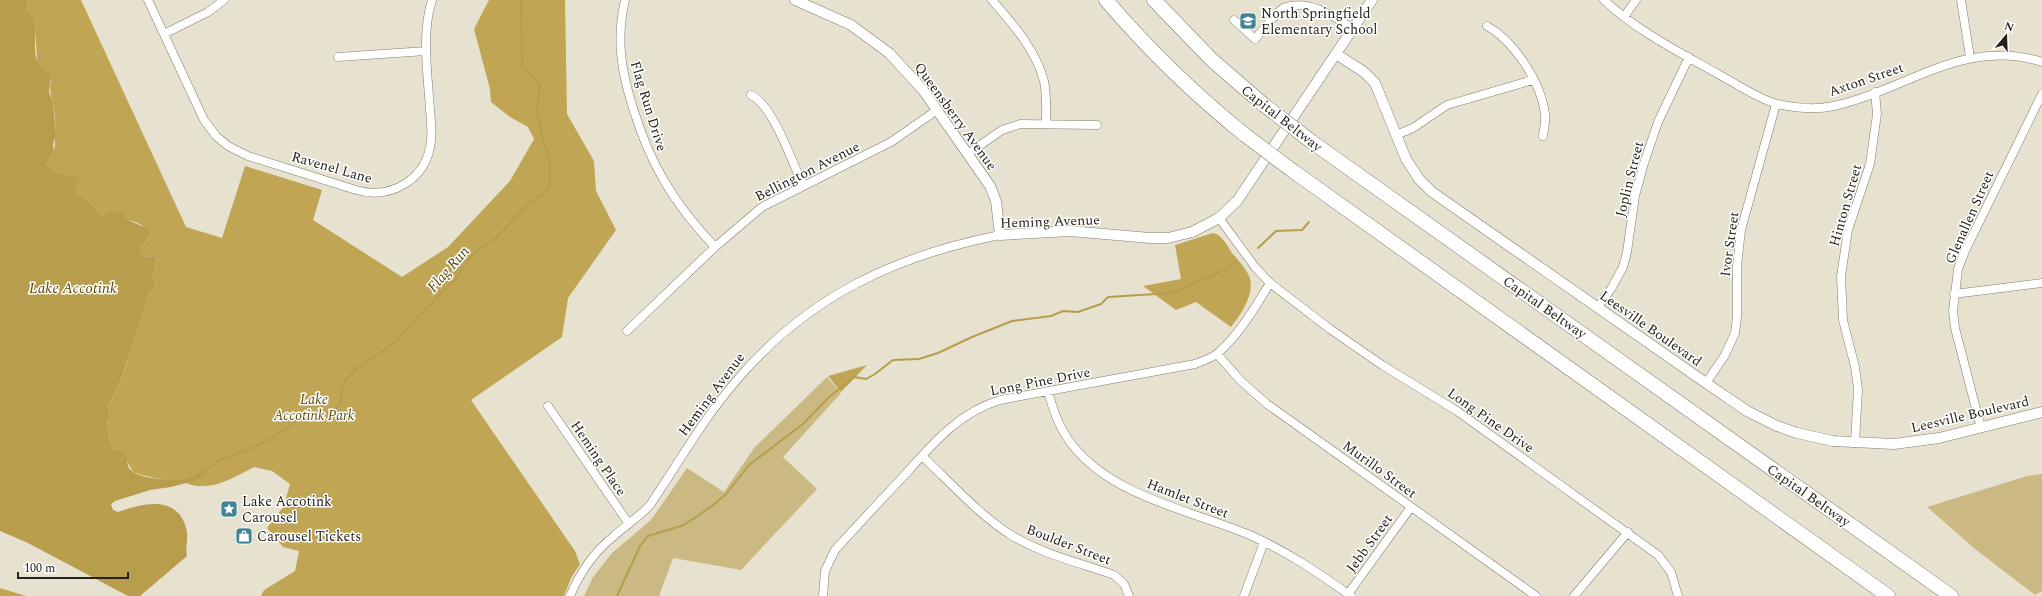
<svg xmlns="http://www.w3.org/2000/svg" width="2042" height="596" font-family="Spectral,serif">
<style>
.green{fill:#cbb984}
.forest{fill:#c0a555}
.water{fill:#b79d4c}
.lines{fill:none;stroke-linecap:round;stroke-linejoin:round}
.stream{stroke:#b79d4c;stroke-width:2}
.minor-casing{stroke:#817c6c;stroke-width:9}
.tertiary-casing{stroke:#817c6c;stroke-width:11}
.motorway-casing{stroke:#817c6c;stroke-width:15}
.minor{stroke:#fff;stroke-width:8}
.tertiary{stroke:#fff;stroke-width:10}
.motorway{stroke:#fff;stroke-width:14}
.motorway-bridge-casing{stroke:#817c6c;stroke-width:15;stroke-linecap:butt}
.motorway-bridge{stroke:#fff;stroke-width:14}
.labels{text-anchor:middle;stroke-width:3;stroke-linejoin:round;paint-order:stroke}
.poi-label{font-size:14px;fill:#23211a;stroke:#fff;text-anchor:start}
.street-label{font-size:14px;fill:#23211a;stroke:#fff}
.park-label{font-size:14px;font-style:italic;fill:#5c4907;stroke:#fff}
.water-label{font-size:15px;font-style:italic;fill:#5b4906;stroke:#fff}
</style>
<rect width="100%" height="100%" fill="#e7e2d0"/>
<path class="green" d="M827,377L841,393L783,457L817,489L741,570L673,558L659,596H584L593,577L612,553L651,520L687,468L724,492L754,448Z
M2042,474V591L2035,595L1975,549L1927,507L2027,476Z"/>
<path class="forest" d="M27,0H81L186,227L222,238L245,166L322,190L313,220L402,277L448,247L510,181L534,139L528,127L510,117L491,102L490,89L474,29L489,0H565L567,114L594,161L596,191L616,230L568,298L562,337L471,400L575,551L580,564L571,578L564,596H261L264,590L295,571L299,551L283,547L267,528L284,506L290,484L272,471L254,467C233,478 208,494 184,482L201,479V473C195,475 189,478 183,479C167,482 148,477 133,472L121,451L113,448C108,440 109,431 106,422L110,417L108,406C124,381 130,349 141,321C148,305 143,299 156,285L153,277L157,256L147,257L140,253L141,246L151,236C143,219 120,218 103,217L88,200L75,193L79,177C66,174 55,176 46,164C48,160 53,155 54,151C56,136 56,120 53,104C51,95 49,90 51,80L37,63L35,20L26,8L28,3Z
M1213,233C1222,235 1227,245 1232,253C1238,260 1245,267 1249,276C1256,293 1241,314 1231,327L1196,302L1176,310L1143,286L1181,279L1175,245Z
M867,365L841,392L828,376Z
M0,588L26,596H0Z"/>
<path class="water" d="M0,0H27L28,3L26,8C29,12 34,17 35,21C38,42 27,63 51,74L49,92L53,103L56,136L53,144L54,152L46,164C56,176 66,174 80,177L75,193L88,200L103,217L108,211L124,213L126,219L148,229L151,236L141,246L140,253L147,257L157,256L153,277L156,285C143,299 148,305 141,321C130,349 124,380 108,406L110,417L106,422C109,431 108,440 113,448L121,451L127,457C127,459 127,463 128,466C132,479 171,481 183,479C193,477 202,472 211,466L201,479L171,487L150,490L115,501L111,504L113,510L118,512C145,502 180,495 187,532C188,541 185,548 187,556L140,596H128L28,543L0,531Z"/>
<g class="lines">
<path class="stream" d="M1258,248L1276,231L1302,230L1309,222
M211,466C221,457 232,456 244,451C268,442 287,430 305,413L331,412L340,404L343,383L357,368L397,341L409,326L457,277L472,255L498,236L529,203L546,193L550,185V159L542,136L537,111L540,85L522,65L521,0
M617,596L640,546L648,536L684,525L712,506L726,494L749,465L803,424L828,398L854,377L866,379L875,374L893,360L919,359L938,353L972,337L1012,321L1051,316L1063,311L1078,312L1101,304L1108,297L1172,293L1218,273L1237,262"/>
<g class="minor-casing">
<path id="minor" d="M148,0L204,120L216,136L228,146L248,156L356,190C392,200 427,179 431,141C432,131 431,120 430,110C428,74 421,35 432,0
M625,0C616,38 621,71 633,108C650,164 674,204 715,247
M992,0C1012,23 1036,50 1044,81C1047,95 1046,110 1046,124
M1604,0C1637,31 1679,52 1718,74C1737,84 1756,98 1777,104C1795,108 1816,110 1834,106C1906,90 1964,37 2042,62
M1961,0L1970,57
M1624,17L1636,0
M1234,20L1255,39C1262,31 1277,11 1285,7C1311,0 1332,15 1353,29
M1487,26C1514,41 1541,82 1545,114C1546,121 1544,128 1543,136
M164,34L208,12L224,0
M338,57L426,51
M751,95C773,105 792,162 803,185
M1396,135L1413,128L1447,105L1533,80
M969,153L1002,130L1020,124L1097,125
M1219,218L1255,267L1270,283L1330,329L1382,365L1457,411L1658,555L1671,572L1678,596
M1954,294L2042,283
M1597,308L1611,289L1623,267L1627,252L1635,196L1644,163L1658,122L1689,57
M627,331L715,247L762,207L891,142L937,110
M1217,354L1241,381L1267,404L1536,596
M1706,383L1725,355L1735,333L1737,317V266L1741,230L1776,104
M1048,391C1052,407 1057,422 1066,436C1104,496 1192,510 1252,536C1288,552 1320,574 1351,596
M548,406L629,524
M1981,428L1955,328L1953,311L1958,269L1965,251L2042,94
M1855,443L1858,389L1855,367L1843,320L1841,276L1848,230L1870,164L1877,114L1875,92
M922,456C950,482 979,515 1011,535C1042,554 1080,563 1114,575L1124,584L1129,596
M1348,594L1411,507
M570,596C580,572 594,552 614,536C626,525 639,517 650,505C678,464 703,419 736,381C807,297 894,256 1000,235
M823,596L825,571L835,550C857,526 879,502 901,479C930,447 957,413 1000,400L1195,364C1203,361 1212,358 1218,353C1240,334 1255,307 1270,283
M1244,596L1264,542
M1574,596L1628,532"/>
</g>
<g class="tertiary-casing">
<path id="tertiary" d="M795,0L851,25L889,53L923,90L990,186L996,201L1000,235L1070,231L1150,238H1168L1192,232L1219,218L1237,201L1372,0
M1336,54L1364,72L1375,83L1406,159L1419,179L1432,192L1706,383L1747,411L1777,426L1797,433L1833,441L1894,444L1939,438L2042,412"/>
</g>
<g class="motorway-casing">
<path id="motorway" d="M1106,0C1148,49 1194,94 1245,135
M1154,0L1212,60L1264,105
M1312,142L1951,596
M1293,171L1888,596"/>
</g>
<use href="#minor" class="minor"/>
<use href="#tertiary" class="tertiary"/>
<use href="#motorway" class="motorway"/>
<g class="motorway-bridge-casing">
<path id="motorway-bridge" d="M1264,105L1312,142
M1245,135L1293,171"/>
</g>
<use href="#motorway-bridge" class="motorway-bridge"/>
</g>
<defs>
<g id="school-square" transform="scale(0.9)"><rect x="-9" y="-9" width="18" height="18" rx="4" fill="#428496" stroke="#fff"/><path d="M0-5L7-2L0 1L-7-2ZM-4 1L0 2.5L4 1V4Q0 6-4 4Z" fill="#fff"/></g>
<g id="sight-square" transform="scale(0.9)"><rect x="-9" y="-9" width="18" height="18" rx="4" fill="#428496" stroke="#fff"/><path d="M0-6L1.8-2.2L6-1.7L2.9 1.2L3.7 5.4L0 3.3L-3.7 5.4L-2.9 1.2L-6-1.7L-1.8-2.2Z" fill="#fff"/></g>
<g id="shop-square" transform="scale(0.9)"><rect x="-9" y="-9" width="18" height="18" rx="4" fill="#428496" stroke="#fff"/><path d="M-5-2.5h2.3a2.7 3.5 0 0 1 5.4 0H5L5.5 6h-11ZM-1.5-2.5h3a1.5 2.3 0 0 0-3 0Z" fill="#fff"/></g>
</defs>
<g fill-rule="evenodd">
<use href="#school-square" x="1248" y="21"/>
<use href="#sight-square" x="229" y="509"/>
<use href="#shop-square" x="244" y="536"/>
</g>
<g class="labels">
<g class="poi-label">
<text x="1261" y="18">North Springfield<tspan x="1261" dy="16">Elementary School</tspan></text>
<text x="242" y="506">Lake Accotink<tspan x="242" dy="16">Carousel</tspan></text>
<text x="257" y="541">Carousel Tickets</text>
</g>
<g class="street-label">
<text transform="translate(1866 79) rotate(-19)" y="5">Axton Street</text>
<text transform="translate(649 106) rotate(73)" y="5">Flag Run Drive</text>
<text transform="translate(956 116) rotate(54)" y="5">Queensberry Avenue</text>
<text transform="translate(1282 118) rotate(38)" y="5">Capital Beltway</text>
<text transform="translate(332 167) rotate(16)" y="5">Ravenel Lane</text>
<text transform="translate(807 171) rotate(-27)" y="5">Bellington Avenue</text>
<text transform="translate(1629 179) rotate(-76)" y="5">Joplin Street</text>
<text transform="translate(1845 205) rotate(-74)" y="5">Hinton Street</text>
<text transform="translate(1969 217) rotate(-66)" y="5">Glenallen Street</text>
<text transform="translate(1050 221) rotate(-2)" y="5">Heming Avenue</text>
<text transform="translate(1729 244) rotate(-82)" y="5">Ivor Street</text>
<text transform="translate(1545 307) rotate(35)" y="5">Capital Beltway</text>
<text transform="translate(1651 328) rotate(35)" y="5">Leesville Boulevard</text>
<text transform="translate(1040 381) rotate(-11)" y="5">Long Pine Drive</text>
<text transform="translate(711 394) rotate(-53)" y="5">Heming Avenue</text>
<text transform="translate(1970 414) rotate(-13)" y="5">Leesville Boulevard</text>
<text transform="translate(1491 420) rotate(35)" y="5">Long Pine Drive</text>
<text transform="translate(599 458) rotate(56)" y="5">Heming Place</text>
<text transform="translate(1380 469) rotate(36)" y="5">Murillo Street</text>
<text transform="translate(1809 495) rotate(35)" y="5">Capital Beltway</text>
<text transform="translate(1188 498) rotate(21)" y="5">Hamlet Street</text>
<text transform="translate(1369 543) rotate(-54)" y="5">Jebb Street</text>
<text transform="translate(1069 544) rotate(21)" y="5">Boulder Street</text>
</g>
<g class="park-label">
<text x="314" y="404">Lake<tspan x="314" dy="16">Accotink Park</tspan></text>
</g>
<g class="water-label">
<text transform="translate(448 269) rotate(-49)" y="5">Flag Run</text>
<text x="73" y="293">Lake Accotink</text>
</g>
</g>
<g transform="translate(2006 36) rotate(19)" stroke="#ffffff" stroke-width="3" paint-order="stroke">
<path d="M0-3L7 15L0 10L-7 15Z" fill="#23211a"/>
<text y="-6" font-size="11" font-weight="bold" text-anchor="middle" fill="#23211a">N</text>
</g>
<path d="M18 572v6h110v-6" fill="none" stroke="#23211a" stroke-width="2"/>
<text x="24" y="572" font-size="12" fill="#23211a" stroke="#ffffff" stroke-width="3" paint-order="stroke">100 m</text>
</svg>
